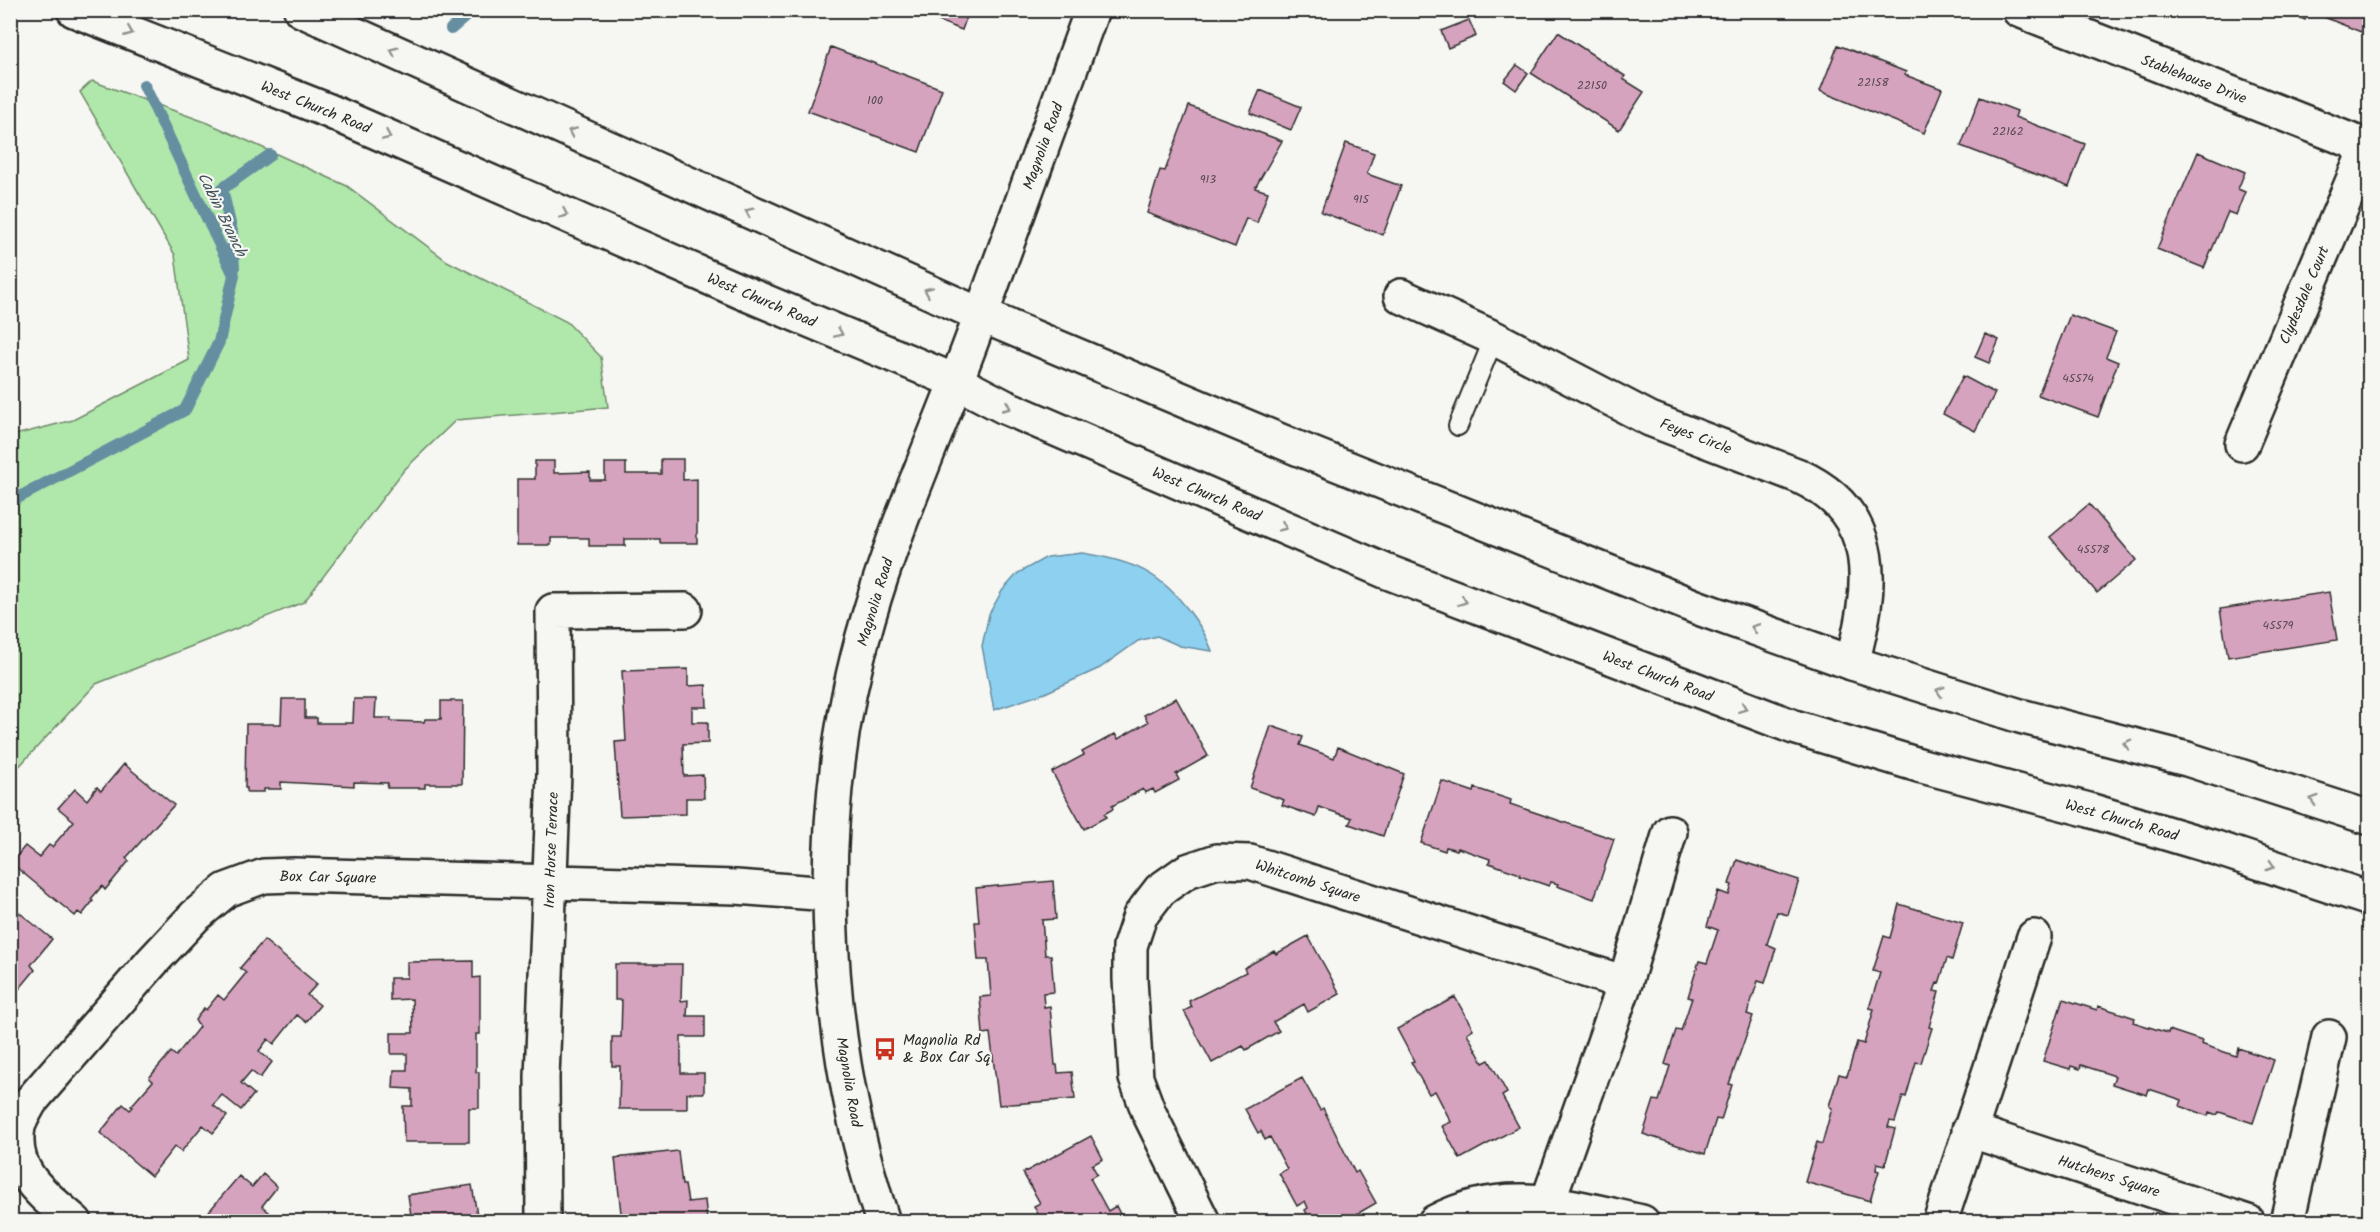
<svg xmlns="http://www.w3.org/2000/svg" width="2380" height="1232" font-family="Kalam,sans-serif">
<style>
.green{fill:#b0e7aa;stroke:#6e896a;stroke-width:1.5}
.water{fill:#8ed0f0;stroke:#668ea1;stroke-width:1.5}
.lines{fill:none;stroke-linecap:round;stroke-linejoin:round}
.stream{stroke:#668ea1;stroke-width:12}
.building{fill:#d6a3be;stroke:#2b2b2b;stroke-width:1.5}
.service-casing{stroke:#2b2b2b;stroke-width:22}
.minor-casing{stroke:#2b2b2b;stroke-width:38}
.tertiary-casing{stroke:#2b2b2b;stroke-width:38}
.secondary-casing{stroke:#2b2b2b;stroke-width:38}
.service{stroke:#f6f6f2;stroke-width:18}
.minor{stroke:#f6f6f2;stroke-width:33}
.tertiary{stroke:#f6f6f2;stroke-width:33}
.secondary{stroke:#f6f6f2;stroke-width:33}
.oneway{stroke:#90908e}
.labels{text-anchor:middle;stroke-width:4.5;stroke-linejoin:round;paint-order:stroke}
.number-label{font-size:12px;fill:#564950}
.street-label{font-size:15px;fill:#2b2b2b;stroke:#f6f6f2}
.poi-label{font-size:15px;fill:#2b2b2b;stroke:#f6f6f2;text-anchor:start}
.water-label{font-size:16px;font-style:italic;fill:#44545c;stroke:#f6f6f2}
</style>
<rect width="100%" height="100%" fill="#f6f6f2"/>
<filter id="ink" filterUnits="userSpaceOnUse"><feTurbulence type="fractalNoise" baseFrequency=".0167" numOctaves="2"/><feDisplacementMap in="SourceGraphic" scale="12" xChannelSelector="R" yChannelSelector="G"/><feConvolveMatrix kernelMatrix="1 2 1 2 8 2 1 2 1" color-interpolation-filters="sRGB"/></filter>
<g filter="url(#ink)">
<path class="green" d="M92,81L208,123L347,186L447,261L567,322L601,357L608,407L456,420L404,470L304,602L96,684L11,775V436L73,420L189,360L175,255L80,92Z"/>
<path class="water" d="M1082,553C1133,561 1161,572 1192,615C1201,627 1207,637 1212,651L1180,646L1157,636L1138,641L1100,668L1045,693L994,710L982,646L989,614L1002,591L1018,573L1047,557Z"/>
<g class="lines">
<path class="stream" d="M451,29L473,10
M234,269L232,232L222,189L270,155
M10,502L185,410L219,342L234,275L144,85"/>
</g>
<path class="building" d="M910,10H969L962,30Z
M2294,10H2370V12L2361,32L2309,11L2305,20L2292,14Z
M1469,20L1476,36L1448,48L1441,31Z
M1558,32L1625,76L1623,79L1644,92L1619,130L1531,73Z
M1838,45L1906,72L1905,75L1942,89L1924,133L1820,91Z
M831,47L942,89L919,152L808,111Z
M1517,65L1528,73L1516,90L1504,81Z
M1260,90L1301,107L1291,130L1250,113Z
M1980,97L2017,111L2015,117L2085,144L2069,187L1961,146Z
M1189,106L1282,141L1255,188L1268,192L1257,223L1246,218L1235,247L1147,213L1160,170L1165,171Z
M1346,143L1374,153L1367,174L1401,186L1383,235L1321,212Z
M2198,152L2245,172L2238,189L2245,192L2236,215L2228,212L2204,268L2157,249Z
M2070,315L2116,332L2106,357L2118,362L2098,417L2038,395Z
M1985,334L1999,340L1989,363L1975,357Z
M1963,376L1995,393L1975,431L1943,414Z
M661,459H683V480L697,479V543H660V539H625V546H589V538H551V545H517V479H535V461H554V473L590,472V480H605V463H626V474H661Z
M2089,504L2136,560L2097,593L2050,537Z
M2329,592L2337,640L2228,657L2220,609Z
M688,669V686L706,685L707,707H692V722H708V743L683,744L684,776L703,775L704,798H686V814L620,816L615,742L626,741L622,671Z
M1176,698L1208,756L1176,774L1179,780L1155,793L1153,789L1145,793L1143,789L1112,806L1113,809L1104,814L1106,817L1084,829L1052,772L1084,755L1082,752L1115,734L1118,739L1148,722L1144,715Z
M282,699H305V718H317V723H353L354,699H376L375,718H391V721L424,722L425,719H441V701H463L462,784H425V788H387L388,783L354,782V786L281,782V789H264V792H247V788H245L246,724H281Z
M1271,726L1303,737L1300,745L1334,758L1338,747L1404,774L1383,836L1349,824L1352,818L1319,807L1316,817L1282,805L1284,800L1250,788Z
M124,764L174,805L126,858L129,861L105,890L102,886L91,899L93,901L82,915L78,912L75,916L11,863L25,846L39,857L49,845L52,847L74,821L58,808L75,789L87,800L97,787L101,791Z
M1442,781L1474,792L1475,788L1511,800L1510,804L1614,839L1594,899L1557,886L1558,884L1551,882L1549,886L1520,876V874L1489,863L1490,859L1458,848L1457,850L1446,847L1445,851L1421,843Z
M1737,860L1799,880L1788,915L1777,912L1767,944L1776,948L1765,983L1758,981L1747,1014L1753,1016L1729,1084L1732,1085L1721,1120L1716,1119L1705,1154L1643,1134L1654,1100L1659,1101L1670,1066L1665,1064L1676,1030L1681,1031L1692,998L1688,997L1699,961L1707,963L1718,930L1707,926L1718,891L1729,895L1732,885L1729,884Z
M1053,881L1056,919L1042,920L1045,955H1051L1054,992L1043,993L1044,1007L1050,1006L1055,1065H1057L1058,1073L1072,1072L1075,1099L999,1105L990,1033L983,1034L980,997L991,996L988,960H978L975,922H979L976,888Z
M1899,904L1963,923L1952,960L1947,958L1939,984L1937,983L1934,991L1939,992L1929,1027L1932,1028L1921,1063L1916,1062L1906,1097L1903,1096L1895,1122L1890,1121L1888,1127L1895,1129L1885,1165L1877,1163L1876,1170L1879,1171L1870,1201L1805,1182L1817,1142L1822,1144L1832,1108L1829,1106L1839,1074L1847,1076L1857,1042L1864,1044L1874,1009L1869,1008L1880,973L1873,971L1884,936L1890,938Z
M10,905L52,939L31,965L35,970L11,999Z
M1308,936L1340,994L1308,1012L1304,1004L1273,1022L1279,1031L1246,1050L1243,1046L1212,1063L1184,1011L1192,1007L1189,1001L1246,972L1244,968L1274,951L1276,954Z
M264,940L317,984L307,995L320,1005L306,1022L297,1015L274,1044L268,1039L259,1051L272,1062L260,1078L251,1071L241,1083L254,1094L241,1110L222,1095L213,1105L227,1116L213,1133L203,1125L181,1152L175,1146L151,1176L100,1133L123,1104L130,1110L133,1107L131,1106L153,1081L149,1078L171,1052L176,1056L199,1027L195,1020L204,1008L206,1010L218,995L224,1000L246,973L240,968Z
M473,961V978L480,977V1034H476V1072H479V1108H469V1142H404L403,1106H412V1089L393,1088L394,1070H407V1054H391V1033H413L412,999L390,1000V978H407V962Z
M615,964H682L681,1001L688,1000L687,1016H705V1037H681V1073H704V1093H687V1109H619L620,1066H612V1037H621L622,1000H615Z
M1455,997L1473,1029L1467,1033L1483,1063L1489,1060L1507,1093L1502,1096L1519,1127L1460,1159L1442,1126L1451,1122L1435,1091L1429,1094L1411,1062L1414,1061L1397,1029Z
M2063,999L2097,1010L2098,1006L2135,1018L2133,1022L2168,1033L2169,1030L2202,1041L2201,1044L2236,1056L2238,1048L2274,1060L2253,1123L2219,1112L2217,1115L2209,1112L2208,1116L2180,1106L2182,1100L2149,1089L2147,1095L2112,1084L2115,1076L2081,1065L2080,1069L2071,1066L2070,1069L2043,1061Z
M1302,1078L1320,1110L1323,1108L1355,1173L1358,1171L1376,1203L1343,1222H1311L1305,1210L1308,1208L1305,1201L1297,1206L1279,1173L1287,1169L1270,1137L1265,1140L1261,1131L1258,1133L1245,1109Z
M1091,1136L1103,1159L1092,1165L1097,1174L1090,1178L1108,1211L1116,1206L1124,1222H1042L1034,1206L1040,1203L1023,1173Z
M678,1151L682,1185H685L688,1202L705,1200L707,1220L622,1222L615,1158Z
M263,1174L277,1187L262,1206L280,1222H200L239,1176L252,1187Z
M472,1185L478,1221L412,1222L408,1195Z"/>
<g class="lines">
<g class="service-casing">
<path id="service" d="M1458,426L1494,338"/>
</g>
<g class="minor-casing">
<path id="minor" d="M2019,10L2370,148
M1401,296L1494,338L1650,419L1799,476C1883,515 1872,588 1852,663
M981,315L1092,10
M2242,444L2367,147
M1969,1130L2248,1222
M1548,1201L1625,983L1670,832
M75,1222C44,1195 10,1173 18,1127C20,1119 26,1110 30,1102L152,962L195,916L226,890L264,876L294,875L736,887L830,894
M543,1222L542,1077L554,773L553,611L685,610
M1203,1222L1149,1113L1136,1078L1130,979V946L1140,916L1160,890L1187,871L1217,861L1250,862L1625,983
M1435,1222C1506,1184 1569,1206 1642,1222
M1940,1222L2034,937
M2287,1222L2329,1037"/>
</g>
<g class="tertiary-casing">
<path id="tertiary" d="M883,1222C820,1033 811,810 868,619C898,515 945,417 981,315"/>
</g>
<g class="secondary-casing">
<path id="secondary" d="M74,10L329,111L742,292L955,381L1005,407L1385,571L1794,727L1922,766L2089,810L2216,848L2370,899
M301,10L981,315L1297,448L1696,607L1852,663L2020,716L2187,759L2370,818"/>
</g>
<use href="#service" class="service"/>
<use href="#minor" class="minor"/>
<use href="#tertiary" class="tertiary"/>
<use href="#secondary" class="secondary"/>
</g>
<defs><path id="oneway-chevron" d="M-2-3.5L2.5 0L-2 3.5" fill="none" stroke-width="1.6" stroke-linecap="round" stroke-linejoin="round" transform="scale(1.5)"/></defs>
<g class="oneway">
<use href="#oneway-chevron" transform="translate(129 32) rotate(22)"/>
<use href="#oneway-chevron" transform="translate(394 51) rotate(-156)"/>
<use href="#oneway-chevron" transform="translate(572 132) rotate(-156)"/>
<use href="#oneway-chevron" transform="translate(387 136) rotate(24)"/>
<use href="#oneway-chevron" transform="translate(749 212) rotate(-156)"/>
<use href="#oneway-chevron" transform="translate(564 214) rotate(24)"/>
<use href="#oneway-chevron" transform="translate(928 291) rotate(-156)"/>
<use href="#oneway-chevron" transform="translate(839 333) rotate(23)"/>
<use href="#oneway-chevron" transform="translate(1007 407) rotate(25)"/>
<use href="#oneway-chevron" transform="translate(1283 527) rotate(23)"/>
<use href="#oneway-chevron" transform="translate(1463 601) rotate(21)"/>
<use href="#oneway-chevron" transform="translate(1755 628) rotate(-160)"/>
<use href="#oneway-chevron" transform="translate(1940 691) rotate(-162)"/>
<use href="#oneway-chevron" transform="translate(1743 708) rotate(21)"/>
<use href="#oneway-chevron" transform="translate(2127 744) rotate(-166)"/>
<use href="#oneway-chevron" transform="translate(2314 800) rotate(-162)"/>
<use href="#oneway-chevron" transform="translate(2271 866) rotate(18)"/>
</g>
</g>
<defs>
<g id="bus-bare" transform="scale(1.8)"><path d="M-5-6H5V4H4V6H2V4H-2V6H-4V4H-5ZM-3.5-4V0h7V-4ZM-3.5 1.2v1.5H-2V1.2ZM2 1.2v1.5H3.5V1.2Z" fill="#c8321e" stroke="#f6f6f2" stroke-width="2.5" paint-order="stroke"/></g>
</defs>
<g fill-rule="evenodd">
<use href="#bus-bare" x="885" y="1049"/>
</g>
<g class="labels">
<g class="number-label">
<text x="1873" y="86">22158</text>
<text x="1592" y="89">22150</text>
<text x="875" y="104">100</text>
<text x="2008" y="135">22162</text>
<text x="1208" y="183">913</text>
<text x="1361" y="203">915</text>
<text x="2078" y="382">45574</text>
<text x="2093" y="553">45578</text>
<text x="2278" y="629">45579</text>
</g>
<g class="street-label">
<text transform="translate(2194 79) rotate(21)" y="5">Stablehouse Drive</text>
<text transform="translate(316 107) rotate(22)" y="5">West Church Road</text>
<text transform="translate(1043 146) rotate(-70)" y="5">Magnolia Road</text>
<text transform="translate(2304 295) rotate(-67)" y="5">Clydesdale Court</text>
<text transform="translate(762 300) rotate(23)" y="5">West Church Road</text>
<text transform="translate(1696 436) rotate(21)" y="5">Feyes Circle</text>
<text transform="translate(1207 494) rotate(23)" y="5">West Church Road</text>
<text transform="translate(875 602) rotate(-73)" y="5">Magnolia Road</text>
<text transform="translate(1658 676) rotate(21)" y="5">West Church Road</text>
<text transform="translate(2122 820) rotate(16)" y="5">West Church Road</text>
<text transform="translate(551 850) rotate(-88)" y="5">Iron Horse Terrace</text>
<text transform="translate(328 877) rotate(1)" y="5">Box Car Square</text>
<text transform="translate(1308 881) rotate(18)" y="5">Whitcomb Square</text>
<text transform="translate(849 1082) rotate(80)" y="5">Magnolia Road</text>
<text transform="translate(2109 1176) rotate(18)" y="5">Hutchens Square</text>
</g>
<g class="poi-label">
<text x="903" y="1045">Magnolia Rd<tspan x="903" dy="17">&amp; Box Car Sq</tspan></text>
</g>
<g class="water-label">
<text transform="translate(223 214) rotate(64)" y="6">Cabin Branch</text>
</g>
</g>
<rect width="2380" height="1232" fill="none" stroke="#f6f6f2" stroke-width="36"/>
<rect x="18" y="18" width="2344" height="1196" fill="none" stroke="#2b2b2b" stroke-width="2" filter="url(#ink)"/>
</svg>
